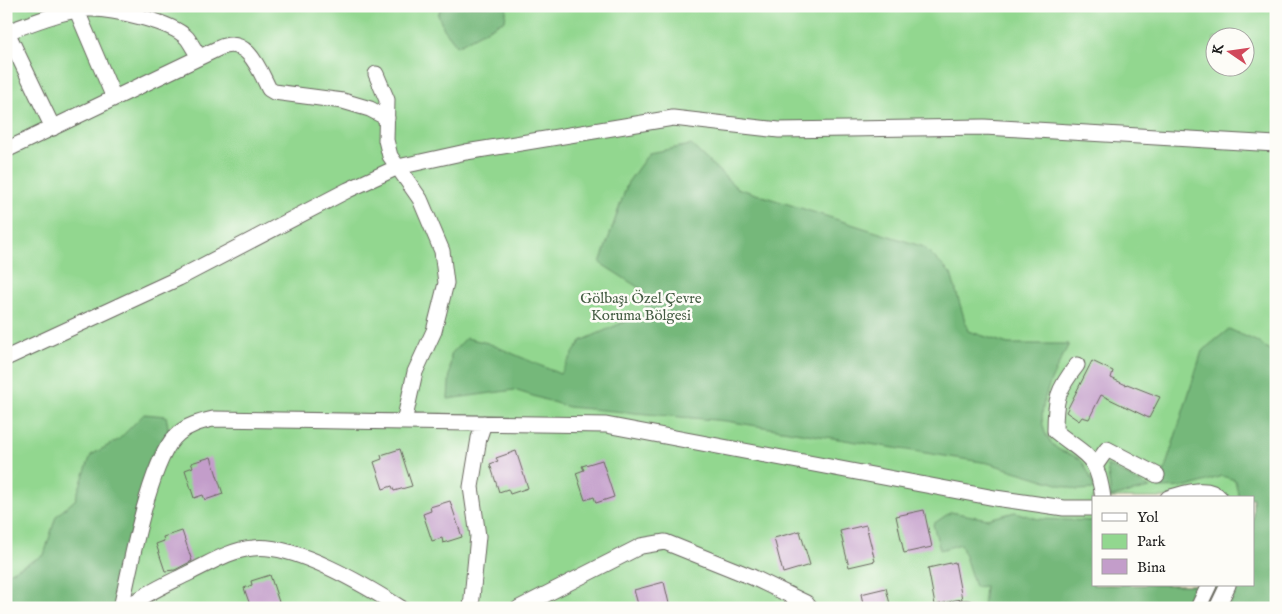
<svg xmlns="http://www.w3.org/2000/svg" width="1282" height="614" font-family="'IM FELL English',serif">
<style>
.green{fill:#92d78f;stroke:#577a56;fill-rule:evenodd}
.forest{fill:#75b87a;stroke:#486a4b}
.building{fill:#c39dca}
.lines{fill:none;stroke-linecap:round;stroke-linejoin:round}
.minor-casing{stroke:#68655e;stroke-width:17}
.minor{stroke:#fff;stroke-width:15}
.labels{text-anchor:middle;stroke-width:5;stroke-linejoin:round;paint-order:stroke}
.park-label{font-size:15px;fill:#455d44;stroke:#fdfcf7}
</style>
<rect width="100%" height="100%" fill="#fdfcf7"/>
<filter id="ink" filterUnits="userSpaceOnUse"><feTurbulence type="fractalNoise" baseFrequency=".02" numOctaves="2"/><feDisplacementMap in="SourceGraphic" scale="10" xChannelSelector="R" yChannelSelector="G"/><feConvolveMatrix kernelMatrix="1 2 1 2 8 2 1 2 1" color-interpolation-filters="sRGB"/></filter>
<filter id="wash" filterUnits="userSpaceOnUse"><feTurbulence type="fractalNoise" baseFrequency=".0096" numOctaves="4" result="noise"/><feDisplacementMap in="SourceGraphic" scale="20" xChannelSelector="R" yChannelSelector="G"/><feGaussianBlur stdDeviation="1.12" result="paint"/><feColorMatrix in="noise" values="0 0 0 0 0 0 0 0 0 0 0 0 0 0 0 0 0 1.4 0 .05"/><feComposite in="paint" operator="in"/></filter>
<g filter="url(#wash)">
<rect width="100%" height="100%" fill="#f5ecd8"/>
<path class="green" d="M6,6H1276V608H6ZM1214,38H1244V68H1214ZM1093,498H1253V585H1093Z"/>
<path class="forest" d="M438,6H507L505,20L457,46L444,29L438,15L440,10Z
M691,145L737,188L924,247L951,274L968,331L1008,344H1069C1055,372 1023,423 1058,449C1064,453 1073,454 1079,459C1086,464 1091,480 1095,489L1077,490L988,463L726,421L568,407L514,390L448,399L451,354L466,338L488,343L560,374L581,341L647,312L644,291L600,263L628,182L649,153Z
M1229,329L1260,343L1276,355V608H1228L1240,585H1253V498H1239L1235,480L1222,476L1188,487L1159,488L1202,351Z
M144,414L166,416L169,432L154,451L146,472L113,608H6V574L44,555L56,516L75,500L91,455L118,440Z
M1107,465L1150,488L1111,497Z
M951,512L988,519L1015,512L1038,519L1093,521V585H1194L1183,608H983L985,586L975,587L961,544L940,550L933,524Z"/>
<g id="blocks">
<path class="building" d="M1092,361L1113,371L1111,378L1126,385L1127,384L1160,397L1149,418L1101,395L1089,419L1082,417L1079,421L1066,412Z
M400,449L412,486L394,491L392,486L383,489L374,462L382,459L381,455Z
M516,451L528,488L510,494L508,489L499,492L490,464L498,461L496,458Z
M211,457L223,494L205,500L203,495L194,498L185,470L193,467L191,463Z
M602,460L614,497L596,503L594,497L585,500L576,473L584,470L582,466Z
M450,501L462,537L443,543L442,538L432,541L423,514L431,511L430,507Z
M924,510L932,547L904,553L896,516Z
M866,525L875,561L849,567L840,531Z
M182,531L192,561L175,570L165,571L156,544L164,541L163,537Z
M800,531L810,565L783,573L774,538Z
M955,562L962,599L935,605L928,568Z
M270,575L281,608H251L244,588L252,585L251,581Z
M664,582L670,608H639L634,590Z
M886,588L891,608H864L861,594Z"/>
</g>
</g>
<g filter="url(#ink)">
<use href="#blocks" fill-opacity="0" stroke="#68655e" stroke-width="1"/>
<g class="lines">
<g class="minor-casing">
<path id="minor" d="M77,11L114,98
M6,32C32,24 61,10 88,9C110,8 171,21 187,38C191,43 195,51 199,57
M7,32L53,128
M376,74L387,100L386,140L390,156L420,199L442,251L446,283L434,331L415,372L404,422
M6,150L219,48C247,35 259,69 269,89L274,92L343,101L370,109L387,118
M6,358L179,278L348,190L398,167L466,152L673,118L779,130L984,127L1276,144
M1077,365C1057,390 1055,400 1055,431C1087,457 1097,454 1103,498
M1095,466L1107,449L1157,475
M1168,498C1184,494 1207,484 1220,498
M121,608C130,569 150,456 178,434C188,425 200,422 213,419L606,425L995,498L1064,508H1093
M126,608C146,593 167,584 189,573C210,563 230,550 253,548C295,543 366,586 401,608
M471,608L478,536L471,487L479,438L484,423
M519,608L641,546L665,542L752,577L806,603L810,608
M956,608H967
M1198,608L1209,585
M1217,608L1228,585"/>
</g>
<use href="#minor" class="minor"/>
</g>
</g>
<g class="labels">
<g class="park-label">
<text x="641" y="303">Gölbaşı Özel Çevre<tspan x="641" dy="17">Koruma Bölgesi</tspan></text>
</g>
</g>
<rect width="1282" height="614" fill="none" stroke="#fdfcf7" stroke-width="25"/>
<rect x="1092" y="496" width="162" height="90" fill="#fdfcf7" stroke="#a3a29f"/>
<rect x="1102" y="513" width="25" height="8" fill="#ffffff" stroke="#a3a29f"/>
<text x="1137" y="522" font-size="15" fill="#1c1c1c">Yol</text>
<rect x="1102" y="534" width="25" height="15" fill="#92d78f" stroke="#a3a29f"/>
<text x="1137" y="546" font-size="15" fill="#1c1c1c">Park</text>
<rect x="1102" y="559" width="25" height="15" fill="#c39dca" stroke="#a3a29f"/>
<text x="1137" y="572" font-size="15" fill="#1c1c1c">Bina</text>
<g transform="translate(1230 52) rotate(283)"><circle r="24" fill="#fdfcf7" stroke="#a3a29f"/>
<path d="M0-4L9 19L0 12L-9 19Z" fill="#d1495b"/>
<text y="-8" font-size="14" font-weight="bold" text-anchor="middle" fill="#1c1c1c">K</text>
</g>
</svg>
